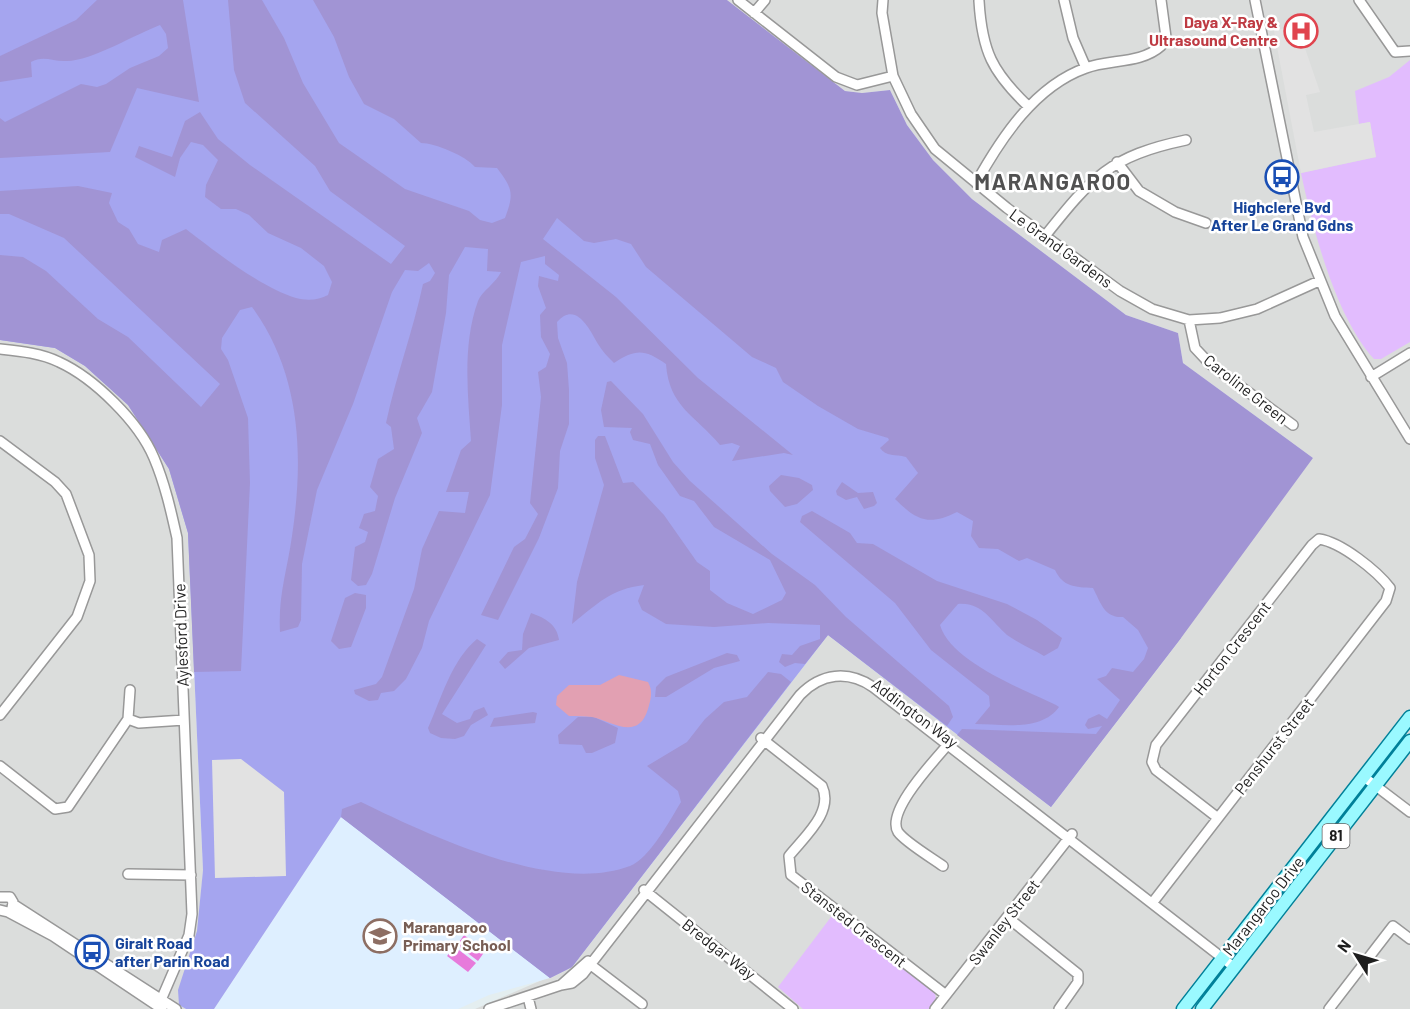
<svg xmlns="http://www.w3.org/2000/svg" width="1410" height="1009" font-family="Barlow,sans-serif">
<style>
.residential{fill:#dbdddc}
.education{fill:#deefff}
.grass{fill:#a5a5ef}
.forest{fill:#a194d4}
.park{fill:#e2bcfe}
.pitch{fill:#e77adb}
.parking{fill:#e2e2e2}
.water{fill:#e2a0b2}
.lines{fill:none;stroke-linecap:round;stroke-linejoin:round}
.minor-casing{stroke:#989898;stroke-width:12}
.major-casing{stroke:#008099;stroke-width:15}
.minor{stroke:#fff;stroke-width:9}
.major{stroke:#9af9ff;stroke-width:12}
.labels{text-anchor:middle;stroke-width:5;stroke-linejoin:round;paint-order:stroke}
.shield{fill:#fff;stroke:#626262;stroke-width:1.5}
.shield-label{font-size:15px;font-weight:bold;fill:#1e1e1e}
.health-label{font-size:16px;font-weight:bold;fill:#be3a42;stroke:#fff;text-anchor:end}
.transit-label{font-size:16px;font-weight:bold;fill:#164399;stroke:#fff}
.street-label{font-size:16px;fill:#1e1e1e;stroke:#fff}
.education-label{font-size:16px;font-weight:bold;fill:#785e54;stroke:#fff;text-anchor:start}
.district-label{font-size:22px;font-weight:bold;letter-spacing:1.5px;fill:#515151;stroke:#fff}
</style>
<rect width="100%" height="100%" fill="#e4eef0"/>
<path class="residential" d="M727,0H1410V1009H475L572,967L828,635L1051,807L1313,458L1183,363L1178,333L1126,315L972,199L933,160L907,125L890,90L862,93L845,91Z
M0,340L55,348L85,366L128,405L169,469L188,533L203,870L198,930L179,1005L186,1009H0Z"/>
<path class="education" d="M341,817L437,889L550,978L489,995L458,1009H214Z"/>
<path class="grass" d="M0,0H390L1181,638L1051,807L828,635L572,967L550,978L341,817L214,1009H186L179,1005L178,990L197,931L203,870L188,533L169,469L128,405L85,366L55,348L0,340Z"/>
<path class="forest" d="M97,0H183L199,102L137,88L110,152L0,158V118L5,122L81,84L97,87L106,84L130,68L159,56L168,48L166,34L160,25C136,34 91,61 67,61C53,62 44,55 31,62L32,77L0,82V56L76,20Z
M228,0H262L284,38L303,83L339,143L405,189L469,211L480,220L492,223L505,218C514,194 513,189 497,168L475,167C466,156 435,143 421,143L394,119L364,104L349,77L334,37L313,0H727L845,91L862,93L890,90L907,125L933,160L972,199L1126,315L1178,333L1183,363L1313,458L1181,638L1051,807L957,735L962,729L1096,734L1102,726L1088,729L1085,725L1088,719L1099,714L1107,719L1120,700L1097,679L1106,676L1112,668L1133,672L1144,659L1148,648L1138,630L1123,617C1104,618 1101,603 1093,588C1075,587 1063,587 1055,570L1027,558L1019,561L998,549L979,548L971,536L973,521L957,512C929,526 917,521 895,499L918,473L906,457C895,454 886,457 880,448L889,440L888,438L858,429L818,406L783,382L776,368L752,357L646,267L631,244L616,239L594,243L584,241L557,218L543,239L616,297L698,378L793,455L784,453L732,461L740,446L732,443L720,445C695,415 669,407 666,364C644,349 636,349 614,363C608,357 602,351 598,344C590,330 576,300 557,322L558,338L567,363L569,390V424L560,451L558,488L539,538L498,620L481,615L514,547L525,539L538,514L530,503L541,397L538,372L546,367L550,354L541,337L540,315L546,308L538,286L539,276L558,281L559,275L545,264V256L521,262L502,345V405L490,495L429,621L422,648L406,679L394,691L381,693L378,700L369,701L355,694L354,690L376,684L382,677L414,589L422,549L439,511L465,513L469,492H446L461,450L471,441C468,396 462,345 478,301C482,291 496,283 501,272L487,271L488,249L465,247L449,275L446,313L432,392L417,418L422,433L395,498L372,574L366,585L358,586L351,580L355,547L365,542L368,532L359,528L364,514L375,511L378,496L370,487L378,459L394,449L391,427L386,423C396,376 413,331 423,284L430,281L435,273L429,263L418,271L405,270L392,292L353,404L317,490L302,564L301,620L298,627L280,632C278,596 287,571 292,536C304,456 301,374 252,307L240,310L222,338L221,349L228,360L248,418L250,483L241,671L194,672L188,533L169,469L128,405L85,366L55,348L0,340V255L23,257L46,271L98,319L128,337L201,407L220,384L64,238L9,214H0V191L78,186L112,193L109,203L118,222L129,229L138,244L159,252L162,240L186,229C213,250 263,289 296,298C307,301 319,300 328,295L332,282L324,266L301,248L268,233L249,215L236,209H221L205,197L206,185L218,160L203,145L191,142L180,158L175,177L135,157L139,146L172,157L185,121L200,112L218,139L250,165L391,264L405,246L330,191L315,166L245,103L234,70Z
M611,381L643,414L673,462L690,481L772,554L815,585L846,617L949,706L953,717L947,726L828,635L805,664L795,663L785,667L779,662L782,654L792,655L800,646L820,639V625L768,623L714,627L666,624L642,610L638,601L644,585C611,589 597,604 572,624L577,582L604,485L595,458V440L598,436H605L623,483L633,482L664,515L697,562L710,571V590L727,603L753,614L782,600L786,593L770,560L714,527L694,501L680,496L658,465L650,444L633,440L630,432L632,428L604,427L601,410L607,382Z
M781,475L799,478L812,485L813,490L797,504L785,507L770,491L769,486Z
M842,482L858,493L873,492L877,503L874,506L864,509L857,497L846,500L837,495L836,491Z
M812,511L850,533L857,543L873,544L937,581L1007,604L1037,620L1062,638L1058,648L1044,656C1032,649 1018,643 1007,635C991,621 982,602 958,604L940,625C951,662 1023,689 1056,705L1059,707C1041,732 1002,724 975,724L990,706L989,696L931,650L895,603L800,522L802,516Z
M355,593L366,595V608L351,647L339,649L331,641L345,598Z
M531,613C545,618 557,624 559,640L529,648L505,669L499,662L508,652L522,650L523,634Z
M477,639L486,645L442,714L457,723L470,719L474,711L484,707L488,715L471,725L464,736L455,739L441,738L430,733L428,728C442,697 451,661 477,639Z
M727,653L737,655L740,661L714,668L666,697H655L656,687L666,677Z
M768,672L781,674L791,682L572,967L550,978L341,817L342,809L361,802C429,835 554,895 630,866C650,858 670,820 681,802L678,791L647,766L687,742L705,719L724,702L747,697Z
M533,712L537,713L535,723L490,727L494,718Z
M578,717H594L618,728L615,743L592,753H586L582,745L559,744L558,735Z"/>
<path class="park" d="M1410,60V342L1381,359H1374C1335,316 1313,229 1301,173L1376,157L1370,122L1359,124L1355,91L1389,77Z
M834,913L934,989L936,999L929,1009H803L778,987Z"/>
<path class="pitch" d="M464,935L485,951L478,961L457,945Z
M455,947L476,963L468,972L447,956Z"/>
<path class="parking" d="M1297,25L1320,92L1306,95L1314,132L1370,122L1376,157L1301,173L1274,31Z
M241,759L284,792L286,876L215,878L212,760Z"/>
<path class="water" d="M619,675L648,682C653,691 651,699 648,709C638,742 611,721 592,717C585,716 576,716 569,716L556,705L557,696L569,685H600Z"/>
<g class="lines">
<g class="minor-casing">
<path id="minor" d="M738,0L836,77L857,85L893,76
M883,0L882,13L893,76L911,114L935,149L1007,208L1120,291L1152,309L1189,320L1220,318L1257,309L1319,281
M1064,0L1073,38L1086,68
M1255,0L1303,237L1335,316L1410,439
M1359,0L1395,52L1410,51
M979,1C982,51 992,72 1029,107
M754,13L765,0
M1117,162L1139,191L1175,212L1206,223
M976,183C1001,138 1035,86 1086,68C1110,59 1141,64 1161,46L1166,37L1161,0
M1045,236C1092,177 1110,156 1186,140
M1189,320L1195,348L1210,364L1293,425
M0,349C19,351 41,353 59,362C94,378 139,422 154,458C165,484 171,511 177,538L192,914L189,935L158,1007
M1371,377L1410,353
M0,441L55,482L66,494L89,555L90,581L77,617L0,715
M128,719L139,723L184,720
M761,738L822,786C834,812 805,836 789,856L791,875L946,995
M0,766L55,809L68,807L128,719L130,690
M1364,777L1410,812
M943,866C932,858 905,842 898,832C885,811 937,758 950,742
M128,874L191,875
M644,890L793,1009
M0,897H10L13,902L12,908
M1153,902L1386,601L1390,588C1377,571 1341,542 1319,539L1312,545L1156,745L1152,762L1156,770L1218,818
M13,904L176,1009
M0,910L8,912L53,936L162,1009
M1007,917L1078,974V982L1059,1009
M587,962L642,1004
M561,985L588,961
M528,997L531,1009
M489,1009L561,985L572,983L583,974L800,695C821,673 848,670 873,687L1234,967
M935,1009L1072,834
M1329,1009L1393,926L1410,939"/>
</g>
<g class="major-casing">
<path id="major" d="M1183,1009L1410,717
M1202,1009L1410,741"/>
</g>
<use href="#minor" class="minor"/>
<use href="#major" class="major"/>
</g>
<defs>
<g id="hospital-ring" transform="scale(1.725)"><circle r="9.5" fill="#fff" stroke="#e0444e" stroke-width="1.5"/><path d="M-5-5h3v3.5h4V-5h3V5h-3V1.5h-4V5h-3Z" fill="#e0444e"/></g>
<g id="bus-ring" transform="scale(1.725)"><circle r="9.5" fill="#fff" stroke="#1a4fb4" stroke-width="1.5"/><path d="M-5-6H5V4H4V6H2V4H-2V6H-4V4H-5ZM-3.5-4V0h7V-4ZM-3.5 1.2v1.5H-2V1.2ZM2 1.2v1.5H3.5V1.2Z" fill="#1a4fb4"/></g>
<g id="school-ring" transform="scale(1.725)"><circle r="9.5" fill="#fff" stroke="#8d6e63" stroke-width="1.5"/><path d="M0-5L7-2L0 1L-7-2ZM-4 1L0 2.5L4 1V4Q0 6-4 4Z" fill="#8d6e63"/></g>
</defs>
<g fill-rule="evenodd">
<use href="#hospital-ring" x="1301" y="31"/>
<use href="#bus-ring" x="1282" y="177"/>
<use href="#school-ring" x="380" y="936"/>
<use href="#bus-ring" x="92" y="952"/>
</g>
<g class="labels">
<rect class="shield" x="1322.5" y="824" width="27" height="24" rx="4.5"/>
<g class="shield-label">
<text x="1336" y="841">81</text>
</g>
<g class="health-label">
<text x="1278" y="28">Daya X-Ray &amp;<tspan x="1278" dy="18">Ultrasound Centre</tspan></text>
</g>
<g class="transit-label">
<text x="1282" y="213">Highclere Bvd<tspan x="1282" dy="18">After Le Grand Gdns</tspan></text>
<text x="115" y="949" text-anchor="start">Giralt Road<tspan x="115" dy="18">after Parin Road</tspan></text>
</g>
<g class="street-label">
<text transform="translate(1061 248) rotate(36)" y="6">Le Grand Gardens</text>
<text transform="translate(1246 389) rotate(38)" y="6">Caroline Green</text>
<text transform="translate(181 635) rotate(-92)" y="6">Aylesford Drive</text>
<text transform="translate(1232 648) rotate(-52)" y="6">Horton Crescent</text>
<text transform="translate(915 713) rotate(37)" y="6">Addington Way</text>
<text transform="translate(1274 746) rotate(-52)" y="6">Penshurst Street</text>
<text transform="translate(1263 906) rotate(-52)" y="6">Marangaroo Drive</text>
<text transform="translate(1004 922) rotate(-52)" y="6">Swanley Street</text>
<text transform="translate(854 924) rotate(38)" y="6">Stansted Crescent</text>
<text transform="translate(719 949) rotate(38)" y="6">Bredgar Way</text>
</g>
<g class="education-label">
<text x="403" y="933">Marangaroo<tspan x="403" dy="18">Primary School</tspan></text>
</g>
<g class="district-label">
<text x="1053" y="190">MARANGAROO</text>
</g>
</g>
<g transform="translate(1356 955) rotate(307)" stroke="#ffffff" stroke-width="4.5" paint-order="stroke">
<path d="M0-4.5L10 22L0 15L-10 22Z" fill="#1e1e1e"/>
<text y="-9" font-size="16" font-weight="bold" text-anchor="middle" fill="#1e1e1e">N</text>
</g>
</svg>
